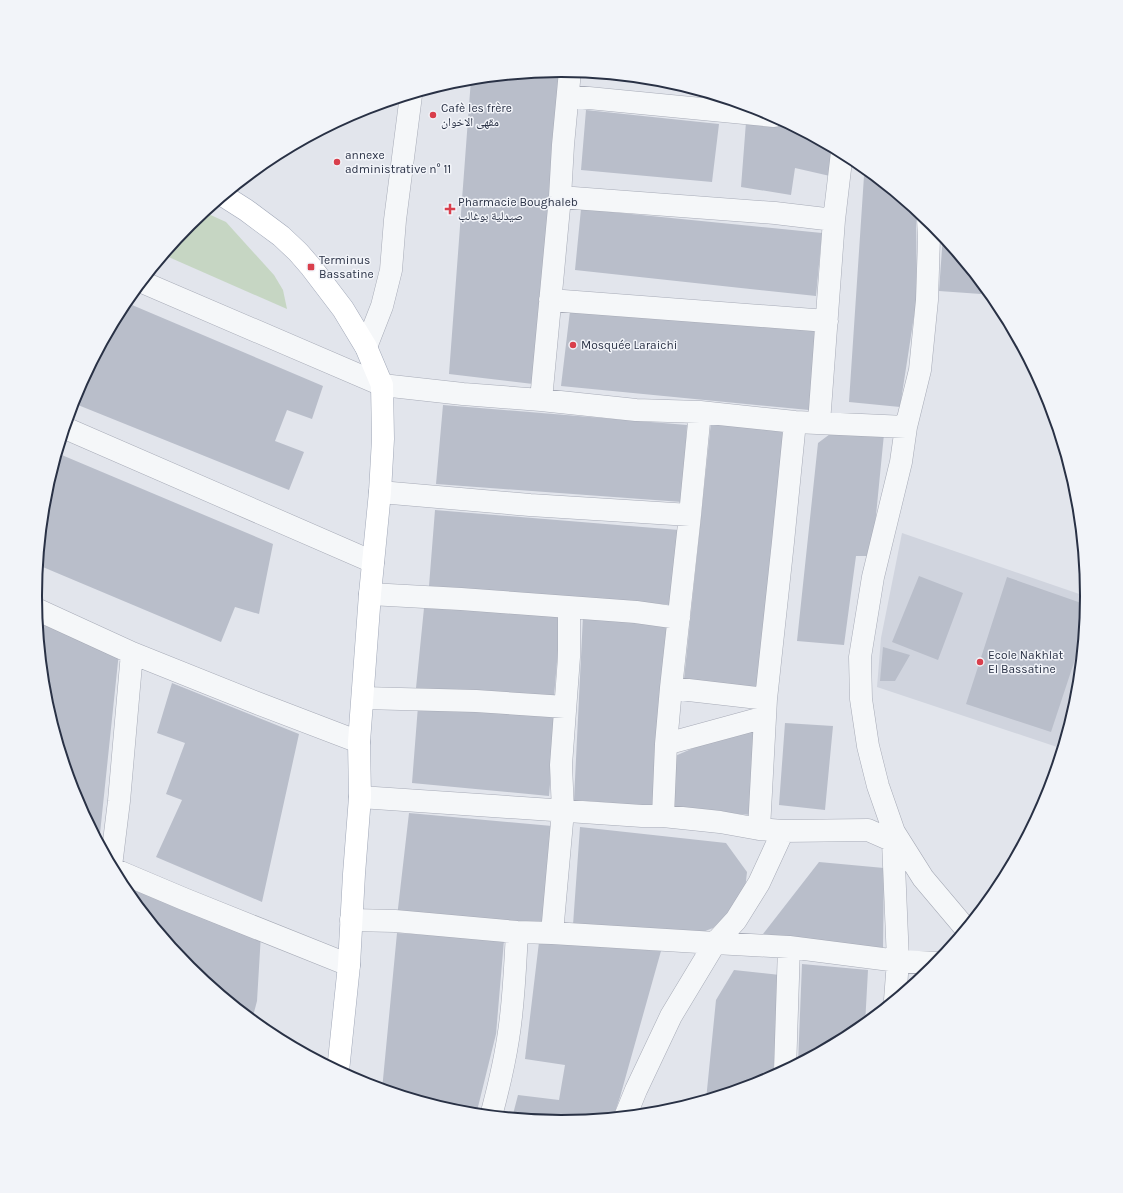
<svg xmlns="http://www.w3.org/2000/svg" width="1123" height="1193" font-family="Karla,'Noto Naskh Arabic',sans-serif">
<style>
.built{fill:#d0d4de}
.green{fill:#c6d6c3}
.building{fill:#b9beca}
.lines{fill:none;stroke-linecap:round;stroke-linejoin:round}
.minor-casing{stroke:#a7abb7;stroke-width:23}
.major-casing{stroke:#a1a8b8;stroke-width:23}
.minor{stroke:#f5f7f9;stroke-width:22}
.major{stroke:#fff;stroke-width:22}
.poi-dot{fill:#d93f4c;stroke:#f2f4f9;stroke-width:1.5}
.labels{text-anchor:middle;stroke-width:3;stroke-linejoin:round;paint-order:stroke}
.poi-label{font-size:12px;fill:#293145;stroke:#f2f4f9;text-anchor:start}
.rim{fill:none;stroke:#293145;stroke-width:2}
</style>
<rect width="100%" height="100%" fill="#e2e5ec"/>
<path class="built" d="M902,533L1088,597L1078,699L1063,749L877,687L881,638Z"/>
<path class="green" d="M204,212L226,222L274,275L283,290L287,309L164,255L189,224Z"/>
<path class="building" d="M560,70L533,384L449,374L471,79Z
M592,73L664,80L682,85L592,76Z
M586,110L719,124L712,182L581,170Z
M746,122L796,128L833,148L830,176L795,168L791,195L741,187Z
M864,176L877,178L916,210L917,297L900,407L849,402Z
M581,209L822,233L816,296L575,270Z
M943,235L983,284L981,294L939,291Z
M125,302L323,386L312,419L287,410L275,441L304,452L289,490L73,403L75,395Z
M570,311L815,331L809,410L561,386Z
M443,405L687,425L682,502L436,484Z
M711,422L786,429L758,687L684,679Z
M834,431L884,434L872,556H856L844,645L797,641L818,443Z
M57,453L273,544L259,614L235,607L221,642L38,565L45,494Z
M435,510L679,530L674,605L429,586Z
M919,576L963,593L938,660L892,642Z
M1007,577L1087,605L1085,629L1051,732L966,704Z
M424,608L561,615L554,697L416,688Z
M37,615L119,652L99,843L75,798L45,699Z
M583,616L671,623L652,806L574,800Z
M883,647L910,655L895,681H880Z
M172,683L299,734L262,902L156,857L182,800L166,794L185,743L157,733Z
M418,706L556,714L549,796L412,783Z
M785,723L833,726L825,810L779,805Z
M733,731L757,732L751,815L672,808L675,756Z
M409,813L552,826L542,930L397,917Z
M580,827L726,843L747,872L744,899L713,928L695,935L573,925Z
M819,862L884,868L883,949L763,934Z
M134,884L261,934L257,1001L252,1020L189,969L131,898Z
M397,933L504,940L496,1034L476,1115L459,1113L382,1090Z
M539,942L661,951L620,1097L613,1118L561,1123L512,1118L518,1095L559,1100L565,1065L525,1059Z
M802,964L868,970L865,1025L854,1034L798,1064Z
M734,970L780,975L773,1077L763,1083L706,1100L716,1000Z"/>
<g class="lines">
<g class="minor-casing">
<path id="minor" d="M568,96L774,116
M560,197L775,213L834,220
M928,219L929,238L927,300L920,370L906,427L901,462L873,577L860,657L861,699L868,746L878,786L894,832L923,878L966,929
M142,282L382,385L463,394L541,400L636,410L700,412L795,422L906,427
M550,300L827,321
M366,347L382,306L391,270L395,220L411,95
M541,400L560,197L563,145L570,71
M819,423L834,220L842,152
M65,428L373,562
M380,492L530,505L690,515
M370,594L461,599L636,612L679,618
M36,609L132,653L257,703L359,742
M671,688L766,699
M363,698L476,701L565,707
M666,744L765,717
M360,797L642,816H663L720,822L759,829L783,831L868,830L893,841
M663,816L666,744L671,688L690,515L700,412
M759,829L766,699L783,542L795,422
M894,832L893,841L898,961L895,1000
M111,866L119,801L132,653
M113,869L184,899L349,965
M351,920L395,921L517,932L552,933L715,943L789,947L898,961L939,963
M552,933L563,811L561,765L569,657V608
M785,1071L789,947
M491,1116C498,1090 504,1065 508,1039C514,1003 515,968 517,932
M625,1117L636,1090L671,1016L715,943L736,920L759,883L783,831"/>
</g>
<g class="major-casing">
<path id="major" d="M224,196L246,210L281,236L298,252L311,267L343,309L366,347L382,385L383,439L380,492L370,594L359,742L360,797L354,874L349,965L338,1071"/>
</g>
<use href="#minor" class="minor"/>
<use href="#major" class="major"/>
</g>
<g class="poi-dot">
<circle cx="433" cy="115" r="4"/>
<circle cx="337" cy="162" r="4"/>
<path d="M448 203h4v4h4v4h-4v4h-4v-4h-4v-4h4z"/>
<rect x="307" y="263" width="8" height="8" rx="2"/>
<circle cx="573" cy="345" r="4"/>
<circle cx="980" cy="662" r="4"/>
</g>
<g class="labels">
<g class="poi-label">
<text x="441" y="112">Cafè les frère<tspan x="441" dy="14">مقهى الاخوان</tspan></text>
<text x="345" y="159">annexe<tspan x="345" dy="14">administrative n° 11</tspan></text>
<text x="458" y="206">Pharmacie Boughaleb<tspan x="458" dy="14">صيدلية بوغالب</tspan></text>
<text x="319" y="264">Terminus<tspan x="319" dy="14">Bassatine</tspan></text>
<text x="581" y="349">Mosquée Laraichi</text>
<text x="988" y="659">Ecole Nakhlat<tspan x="988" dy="14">El Bassatine</tspan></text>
</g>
</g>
<path d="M0 0H1123V1193H0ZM42 596a519 519 0 1 1 1038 0a519 519 0 1 1-1038 0Z" fill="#f2f4f9" fill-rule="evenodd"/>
<path class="rim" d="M42 596a519 519 0 1 1 1038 0a519 519 0 1 1-1038 0Z"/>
</svg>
